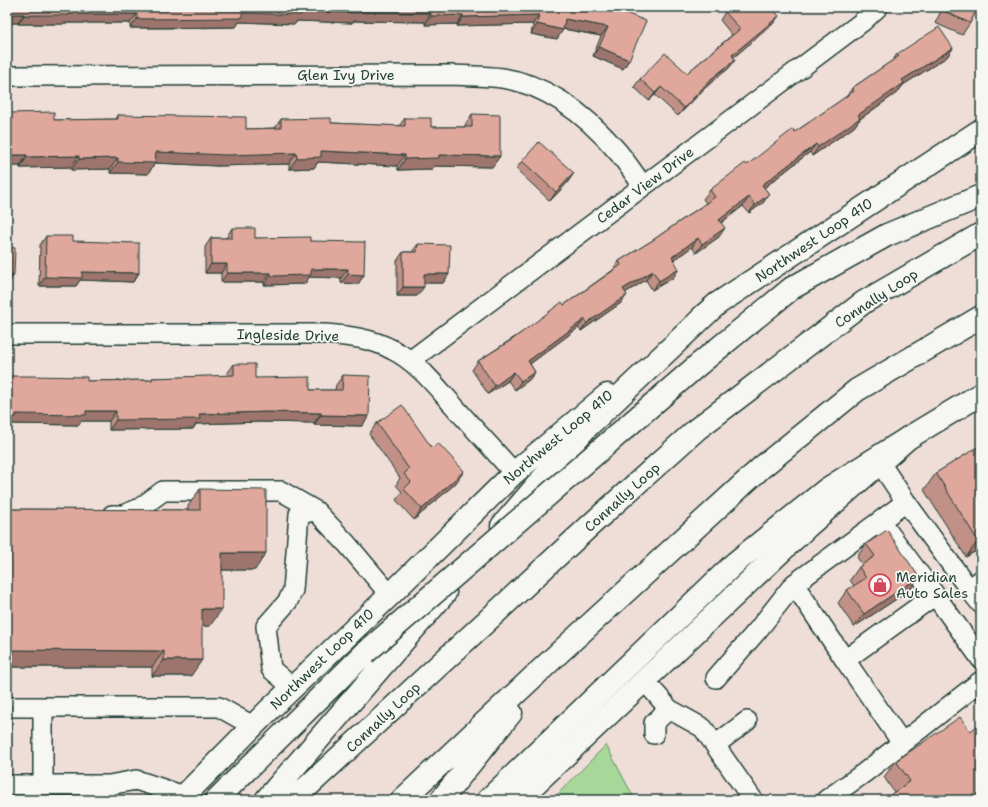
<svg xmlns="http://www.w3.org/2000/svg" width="988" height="807" font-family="'Shantell Sans',sans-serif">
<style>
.green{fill:#a7d899;stroke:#638a66}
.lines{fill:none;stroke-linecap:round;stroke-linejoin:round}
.minor-casing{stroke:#1f3d34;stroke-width:22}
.major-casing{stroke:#1f3d34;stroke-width:25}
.highway-casing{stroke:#1f3d34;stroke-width:25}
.minor{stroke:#f6f6f2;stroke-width:19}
.major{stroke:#f6f6f2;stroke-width:22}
.highway{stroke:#f6f6f2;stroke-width:22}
.highway-bridge-casing{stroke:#1f3d34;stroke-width:25;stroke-linecap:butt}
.highway-bridge{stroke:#f6f6f2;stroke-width:22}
.wall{fill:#c19086;stroke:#1f3d34}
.shaded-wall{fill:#9d756d;stroke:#1f3d34}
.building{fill:#e0a79c;stroke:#1f3d34}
.labels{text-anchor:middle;stroke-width:3.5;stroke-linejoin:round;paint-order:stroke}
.street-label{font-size:14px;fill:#1f3d34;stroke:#f6f6f2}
.poi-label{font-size:14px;fill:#1f3d34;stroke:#f6f6f2;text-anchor:start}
</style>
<rect width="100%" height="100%" fill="#efded8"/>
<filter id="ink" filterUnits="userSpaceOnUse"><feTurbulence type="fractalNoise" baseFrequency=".025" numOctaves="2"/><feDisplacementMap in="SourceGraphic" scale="8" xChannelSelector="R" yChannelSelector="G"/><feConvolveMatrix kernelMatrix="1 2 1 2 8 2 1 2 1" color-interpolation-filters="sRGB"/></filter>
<g filter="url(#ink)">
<path class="green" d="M606,745L635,800H552Z"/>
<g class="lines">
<g class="minor-casing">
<path id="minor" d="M7,76L453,75C469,76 486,76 502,78C549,85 588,117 618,152C627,163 635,175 643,186
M7,334H325C349,336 371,338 393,350C417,362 435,385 453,405C473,428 494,450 514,473
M410,361L862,22L878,7
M880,463L906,502L969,589L981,580
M112,515H123L140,508L163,491H281L316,511
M880,521L935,595
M794,584L845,660
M969,589L981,604
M716,678L757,631L794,584L906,502
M644,680L669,709L703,728L753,800
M293,688L271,669L266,626L288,601L293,590L299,514L316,511L347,544L390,595
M7,707H219L253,726
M654,734V723L669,709
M902,743L845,660L935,595L981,659
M715,745L747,721
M7,785H43V707
M43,785H109
M97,800L109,785L136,780L184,796
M826,800L864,773L981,681"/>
</g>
<g class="major-casing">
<path id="major" d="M703,316L717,304L981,130
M180,800L268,711L390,595L514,473L607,395
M518,800L808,526L908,438L981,394"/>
</g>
<g class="highway-casing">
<path id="highway" d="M608,443L698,365L792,288L887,235L981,196
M502,526L585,429L717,304
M216,800L365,653
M266,800L445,593
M293,800L595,521L697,429L864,302L981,234
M402,800L561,651L762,467L857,390L981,317
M441,800L511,713
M488,800L735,563L827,489L908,438"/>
</g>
<use href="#minor" class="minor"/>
<use href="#major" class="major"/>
<use href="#highway" class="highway"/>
<g class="highway-bridge-casing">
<path id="highway-bridge" d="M365,653L608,443"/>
</g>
<use href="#highway-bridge" class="highway-bridge"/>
</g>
<path class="wall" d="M7,7H611L629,60L623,69L593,56L601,36L563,29L557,39L531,34L533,24L457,26V24L425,25V22L354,21L352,23L297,21L295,24L239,22L236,27L191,28H130V23H64L63,24H18V23H7Z
M943,7H978L970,23L962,35L935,23Z
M725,12L773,24L733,57L735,60L729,68L705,88L678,116L655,95L649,101L634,87L640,79L687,73L732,35L720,20Z
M953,48L947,57L903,85L898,92L860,119L854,127L812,156L810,152L764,188L769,194L763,203L749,213L743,206L721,223L719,237L696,253L692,247L674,260L673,278L652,290L646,280L626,292L621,303L581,331L578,328L530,364L535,372L529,380L515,390L508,381L488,394L472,370L478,361L564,305L613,270L619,261L653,240L706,203L703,199L710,190L747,165L847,96L852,88L893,60L897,54Z
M7,113L54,120L116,119L118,115L246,129L275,128L281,119L331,123L399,126L405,118L431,127H465V125L472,114L500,156L492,167L434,166L432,169L398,170L397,166L318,162L314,168L289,169V164L218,166L155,163L148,174L110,173V169L71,170V167L20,168V166H7Z
M522,161L568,182L550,201L516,169Z
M232,228L255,238L310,241L364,275L358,284L341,283V278L309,277L305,284L264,285V282H221V273H205V247L211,238H226Z
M46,236L73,241L139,273L133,282L80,280L76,286H39L40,245Z
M418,244L449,274L443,283H424L417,296H397V261L403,252H412Z
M234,364L255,378L310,390H335L336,385L343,375L369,416L362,426L314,425V423L261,422L196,424L193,429L109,430V421H81L79,425L12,424L9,427H7V376L87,381L151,380L152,378L227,376V374Z
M377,423L456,483L414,520L396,500L402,492L396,485L400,478L369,434Z
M981,445V548L966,557L924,490L936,473Z
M200,489L255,570H222L210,626H202L191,676H152V667H7V509L188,510V506Z
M866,544L919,577L910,590L854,627L838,603L847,590L854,586L850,580L859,567L862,565L857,557Z
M970,731L981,800L894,792L884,777L896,761Z"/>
<path class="shaded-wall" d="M301,11L431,13L425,22L354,21L352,23L297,21L295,24L239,22L236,27L130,28L137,19L242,13Z
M7,14H24L18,23H7Z
M69,14H137L130,23H64L63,24H18L24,15Z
M463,15L457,24L425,25L431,16Z
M539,15L533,24L457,26L463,17Z
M779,16L773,24L726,64L732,55Z
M565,19L608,27L601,36L559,28Z
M537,24L563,30L557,39L531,34Z
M599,47L629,60L623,69L593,56Z
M953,48L947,57L903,85L898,92L860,119L854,127L812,156L818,147L902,80Z
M735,60L729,68L705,88L678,116L684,108L711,79Z
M661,87L655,95L649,101L655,93Z
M816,144L810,152L756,194L762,185Z
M321,151L405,155L397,166L318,162L314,168L289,169L297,158Z
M156,152L296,153L289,164L218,166L155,163L148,174L110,173L118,162Z
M7,155H27L20,166H7Z
M439,155L500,156L492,167L434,166L432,169L398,170L405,159Z
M79,156L71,167L20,168L27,157Z
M118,158L110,169L71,170L79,159Z
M574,173L568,182L550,201L556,192Z
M769,194L763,203L749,213L755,205Z
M749,197L743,206L713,229L719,220Z
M725,228L719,237L696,253L702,244Z
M698,238L692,247L665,266L672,257Z
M211,264H227L221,273H205Z
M311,269H348L341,278L309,277L305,284L264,285L271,276Z
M679,269L673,278L652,290L659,281Z
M653,271L646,280L617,298L623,289Z
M82,272L139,273L133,282L80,280L76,286H39L45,277Z
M227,273H271L264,282H221Z
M348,274L364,275L358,284L341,283Z
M424,274H449L443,283H418Z
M7,275H14L8,284H7Z
M403,287H424L417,296H397Z
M627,295L621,303L581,331L587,323Z
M585,319L578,328L522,370L528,361Z
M514,372L508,381L488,394L495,386Z
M535,372L529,380L515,390L521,381Z
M86,411H116L109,421H81L79,425L12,424L9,427H7V417L16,414Z
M268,412L321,413L314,423L261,422L196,424L193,429L109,430L116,420L199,414Z
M321,415L369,416L362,426L314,425Z
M464,471L456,483L414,520L422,509Z
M981,539V548L966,557L978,541Z
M222,553H266L255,570H210Z
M919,577L910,590L854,627L864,614Z
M202,609H222L210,626H191Z
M7,650L164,651L152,667H7Z
M164,660H202L191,676H152Z
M7,746H11L7,752Z"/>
<path class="building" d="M7,7H611L646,21L629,60L599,47L608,27L565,19L563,30L537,24L539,15L463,17V15L431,16V13L359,12V13L301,11V15L242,13V18L137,19V14H69V15H24V14H7Z
M731,7H771L779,16L732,55L735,60L711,79L684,108L661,87L655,93L640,79L665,53L687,73L740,29L725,12Z
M945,7H978L970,23L944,11Z
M939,27L953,48L902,80L904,83L858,115L860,118L818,147L816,144L762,185L769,194L755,205L749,197L719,220L725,228L702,244L698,238L672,257L679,269L659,281L653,271L623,289L627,295L587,323L585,319L528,361L535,372L521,381L514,372L495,386L478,361L513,339L562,302L564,305L621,265L619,261L653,240L715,197L710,190L745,163L747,165L793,129L795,132L854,91L852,88L899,56L897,54Z
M54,112V120L118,119V115L246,117V129L281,128V119L331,118V123L405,126V118H431V127H472V114L500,115V156L439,155V158L405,159V155L321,151V157L297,158L296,153L226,155L156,152L155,163L118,162V158L79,159V156L27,157V155H7V113Z
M539,142L574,173L556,192L522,161Z
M232,228H255V238L310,237V241L365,242L364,275L348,274V269H311V275L271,276V273H227V264H211V238H232Z
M46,236H73V241L139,243V273L82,272V278L45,277Z
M418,244L450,245L449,274H424V287H403V252H417Z
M7,247L15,248L14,275H7Z
M234,364H255V378L310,377V390H342L343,375L370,376L369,416L321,415V413L268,412L199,414L200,419L116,420V411H86V415L16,414V417H7V376H30L87,377V381L152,380V378L234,375Z
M402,405L432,448L438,443L464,471L422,509L404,489L411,482L404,474L409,469L377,423Z
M981,445V539L978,541L936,473Z
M200,489L266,490V553H222V609H202V660H164V651L7,650V509L200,510Z
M887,530L919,577L864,614L847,590L866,578L859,567L875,556L866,544Z
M7,705H11V746H7Z
M960,717L970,731L981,724V800H883L910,781L896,761Z"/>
</g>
<defs>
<g id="shop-ring" transform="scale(1.15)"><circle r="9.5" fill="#f6f6f2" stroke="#d1495b" stroke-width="1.5"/><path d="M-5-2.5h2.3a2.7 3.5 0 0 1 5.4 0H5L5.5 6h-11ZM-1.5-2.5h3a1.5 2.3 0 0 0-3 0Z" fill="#d1495b"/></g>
</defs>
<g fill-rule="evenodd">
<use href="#shop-ring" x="880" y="585"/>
</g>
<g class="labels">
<g class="street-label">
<text x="346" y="80">Glen Ivy Drive</text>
<text transform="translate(645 185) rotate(-37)" y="5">Cedar View Drive</text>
<text transform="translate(814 240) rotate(-34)" y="5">Northwest Loop 410</text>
<text transform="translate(876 298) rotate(-33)" y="5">Connally Loop</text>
<text transform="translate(288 335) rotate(1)" y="5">Ingleside Drive</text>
<text transform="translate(558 437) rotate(-40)" y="5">Northwest Loop 410</text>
<text transform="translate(622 497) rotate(-42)" y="5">Connally Loop</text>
<text transform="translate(322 659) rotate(-44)" y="5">Northwest Loop 410</text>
<text transform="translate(383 717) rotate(-43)" y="5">Connally Loop</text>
</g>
<g class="poi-label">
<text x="896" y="582">Meridian<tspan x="896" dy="16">Auto Sales</tspan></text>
</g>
</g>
<rect width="988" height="807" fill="none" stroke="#f6f6f2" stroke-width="24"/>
<rect x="12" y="12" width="964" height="783" fill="none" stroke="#1f3d34" stroke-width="1.5" filter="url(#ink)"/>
</svg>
